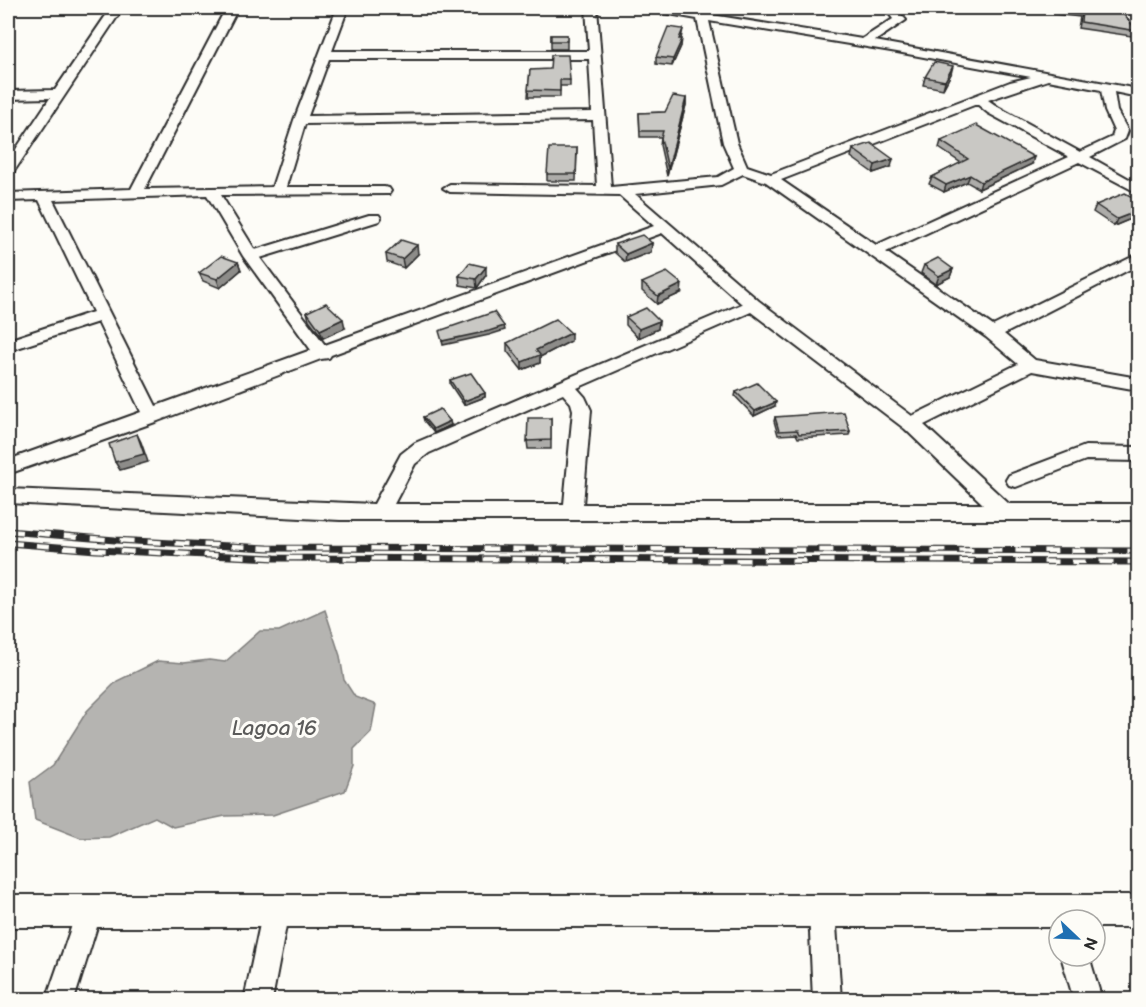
<svg xmlns="http://www.w3.org/2000/svg" width="1146" height="1007" font-family="'Balsamiq Sans',sans-serif">
<style>
.water{fill:#b5b4b1;stroke:#7e7d7b;stroke-width:1.5}
.lines{fill:none;stroke-linecap:round;stroke-linejoin:round}
.minor-casing{stroke:#2b2b2b;stroke-width:4}
.tertiary-casing{stroke:#2b2b2b;stroke-width:4}
.minor{fill:#fdfcf7;fill-rule:evenodd}
.tertiary{fill:#fdfcf7;fill-rule:evenodd}
.rail-casing{stroke:#2b2b2b;stroke-width:7}
.rail{stroke:#fdfcf7;stroke-width:4.5;stroke-dasharray:14;stroke-linecap:butt}
.wall{fill:#adaca9;stroke:#2b2b2b;stroke-width:1.5}
.shaded-wall{fill:#8d8c89;stroke:#2b2b2b;stroke-width:1.5}
.building{fill:#c9c8c4;stroke:#2b2b2b;stroke-width:1.5}
.labels{text-anchor:middle;stroke-width:6;stroke-linejoin:round;paint-order:stroke}
.water-label{font-size:21px;font-style:italic;fill:#5b5b5a;stroke:#fdfcf7}
</style>
<rect width="100%" height="100%" fill="#fdfcf7"/>
<filter id="ink" filterUnits="userSpaceOnUse"><feTurbulence type="fractalNoise" baseFrequency=".0167" numOctaves="2"/><feDisplacementMap in="SourceGraphic" scale="12" xChannelSelector="R" yChannelSelector="G"/><feConvolveMatrix kernelMatrix="1 2 1 2 8 2 1 2 1" color-interpolation-filters="sRGB"/></filter>
<g filter="url(#ink)">
<path class="water" d="M325,610L340,656L344,680L355,697L376,705L371,732L354,749V766L345,791L273,815L225,816L173,827L155,817L109,837L81,838L35,820L30,782L53,765L87,711L117,681L158,661L184,663L209,660L225,662L260,631H279Z"/>
<g class="lines">
<g class="minor-casing">
<path id="minor" d="M111,8H123L13,173L8,174V161L50,98L8,99V91L55,90Z
M226,8H238L145,189L272,187L294,120L337,8H348L332,51H589L586,8H597L611,187L718,177L734,168L723,143L697,19L652,11L647,8H669L862,39L893,19L885,8H895L906,20L875,41L1138,89V97L1114,92L1117,111L1128,131L1125,139L1090,157L1138,184V193L1079,162L886,252L993,326L1138,254V265L1004,334L1035,360L1138,378V390L1032,371L924,425L1009,504H1138V520H340L8,503V489L374,504L401,454L415,443L742,304L662,233L331,355L329,358L321,359L158,421L8,474V460L141,412L98,322L8,351V340L93,312L39,200L8,201V193L131,189ZM709,21L897,52L1031,77L1010,82L771,174L747,166L737,143ZM329,59H589L592,112L308,116ZM1048,80L1101,90L1105,111L1114,131L1112,137L1080,152L998,107L988,100ZM977,104L988,113L1069,157L876,245L781,180ZM593,120L597,186L450,184L443,188L450,192L619,195L654,226L325,345L260,258L379,221L381,218L379,215H369L255,250L221,195L389,194L391,191L389,188L384,187H286L305,124ZM743,174L766,182L986,337L1018,364L912,416L759,301L635,194L721,185ZM207,195L243,256L311,350L156,406L53,200ZM751,312L905,429L983,504H583L591,410L585,397L577,388ZM563,394L571,403L573,410L564,504H394L415,464L429,453Z
M1085,446L1138,447V461L1086,460L1016,487L1009,485L1006,480L1009,475Z
M276,897L285,901L289,910L272,1000H244L263,910L267,901Z
M822,897L831,901L835,910L841,1000H813L809,910L813,901Z
M89,898L98,902L102,911L74,1000H46L80,902Z
M1061,956H1089L1102,1000H1074Z"/>
</g>
<g class="tertiary-casing">
<path id="tertiary" d="M8,895H1138V927H1095V920H1059V927H8Z"/>
</g>
<use href="#minor" class="minor"/>
<use href="#tertiary" class="tertiary"/>
<g class="rail-casing">
<path id="rail" d="M8,531L115,540L268,548L1138,551
M8,543L96,550L275,558L1138,562"/>
</g>
<use href="#rail" class="rail"/>
</g>
<path class="wall" d="M923,8H987V10L939,16Z
M1016,8H1118L1135,28L1138,26V37L1078,28L1080,17L1018,10Z
M683,29L681,39V46L672,66L656,64V57Z
M551,35H567V49H551Z
M530,70L570,80V86H560V97H528Z
M951,74L943,89L923,85L925,77Z
M686,98V105L667,176L660,145L661,137H640L639,113L665,112Z
M941,141L1032,164L979,189L967,182L944,192L929,184L932,177L961,163L939,148Z
M577,148L576,181H547V174Z
M853,149L891,167L873,173L851,157Z
M1138,200V216L1114,226L1093,212L1096,205Z
M652,243L651,252L625,262L615,253V244Z
M386,254H418L404,268L387,262Z
M238,262L241,270L220,288L203,281L199,273Z
M924,265L953,269L950,277L936,284L921,273Z
M486,275L477,288L460,285L459,276Z
M642,283L681,293L657,304L642,291Z
M307,312L345,328L323,338L309,320Z
M626,317L659,321L658,329L638,338L626,325Z
M571,341L540,357V363L522,370L507,351V343Z
M450,380L485,393V397L464,405L450,384Z
M736,392L775,406L754,416L735,396Z
M423,417L451,425L434,433L424,421Z
M775,417L850,431L849,435L798,438L796,434L778,435L774,421Z
M551,418V449H528L527,441Z"/>
<path class="shaded-wall" d="M966,8H987V10L939,16L941,11Z
M682,39L681,46L672,66L673,59Z
M953,66L951,74L943,89L945,81Z
M686,98V105L667,176L668,169Z
M1034,157L1032,164L979,189L981,182Z
M893,159L891,167L873,173L875,165Z
M970,175L967,182L944,192L946,185Z
M1138,211V216L1114,226L1117,219Z
M652,243L651,252L625,262L626,254Z
M417,245L418,254L404,268L402,259Z
M238,262L241,270L220,288L217,279Z
M486,267V275L477,288L476,279Z
M953,269L950,277L936,284L939,276Z
M682,284L681,293L657,304L658,296Z
M343,319L345,328L323,338L320,330Z
M659,321L658,329L638,338L639,329Z
M504,326L505,330L489,335L443,345L442,341Z
M571,333V341L540,357V363L522,370V362L536,350Z
M485,393V397L464,405V401Z
M776,402L775,406L754,416L755,411Z
M450,421L451,425L434,433L433,429Z
M137,434L141,442L148,462L120,470L115,462Z"/>
<path class="building" d="M934,8H966L941,11Z
M1048,8H1118L1135,28L1138,26V31L1081,22L1082,11Z
M668,27L683,29L679,39H682L673,59L656,57Z
M551,35H567V41H551Z
M551,55H568L570,80H560V91L528,90L530,70L550,69Z
M934,62L953,66L945,81L925,77Z
M673,96L686,98L668,169L661,138L663,131H640L639,113L665,112Z
M976,125L1034,157L981,182L970,175L946,185L932,177L968,159L941,141Z
M871,143L893,159L875,165L853,149Z
M549,148H577L576,174H547Z
M1125,193L1138,200V211L1117,219L1096,205Z
M642,235L652,243L626,254L615,244Z
M401,240L417,245L402,259L386,254Z
M221,256L238,262L217,279L199,273Z
M938,258L953,269L939,276L924,265Z
M469,263L486,267L476,279L459,276Z
M667,272L682,284L658,296L642,283Z
M326,303L343,319L320,330L307,312Z
M646,308L659,321L639,329L626,317Z
M494,312L504,326L489,331L442,341L439,331Z
M556,319L571,333L536,350L540,355L522,362L507,343Z
M471,373L485,393L464,401L450,380Z
M757,383L776,402L755,411L736,392Z
M440,409L450,421L433,429L423,417Z
M844,412L850,431L799,434L797,430L779,431L775,417Z
M528,418H551V440L527,441Z
M137,434L144,454L115,462L109,444Z"/>
</g>
<g class="labels">
<g class="water-label">
<text x="274" y="735">Lagoa 16</text>
</g>
</g>
<rect width="1146" height="1007" fill="none" stroke="#fdfcf7" stroke-width="30"/>
<rect x="15" y="15" width="1116" height="977" fill="none" stroke="#2b2b2b" stroke-width="2" filter="url(#ink)"/>
<g transform="translate(1077 938) rotate(113)"><circle r="28" fill="#fdfcf7" stroke="#a9a8a5" stroke-width="1.5"/>
<path d="M0-4.5L10 22L0 15L-10 22Z" fill="#1f6fb2"/>
<text y="-9" font-size="16" font-weight="bold" text-anchor="middle" fill="#2b2b2b">N</text>
</g>
</svg>
